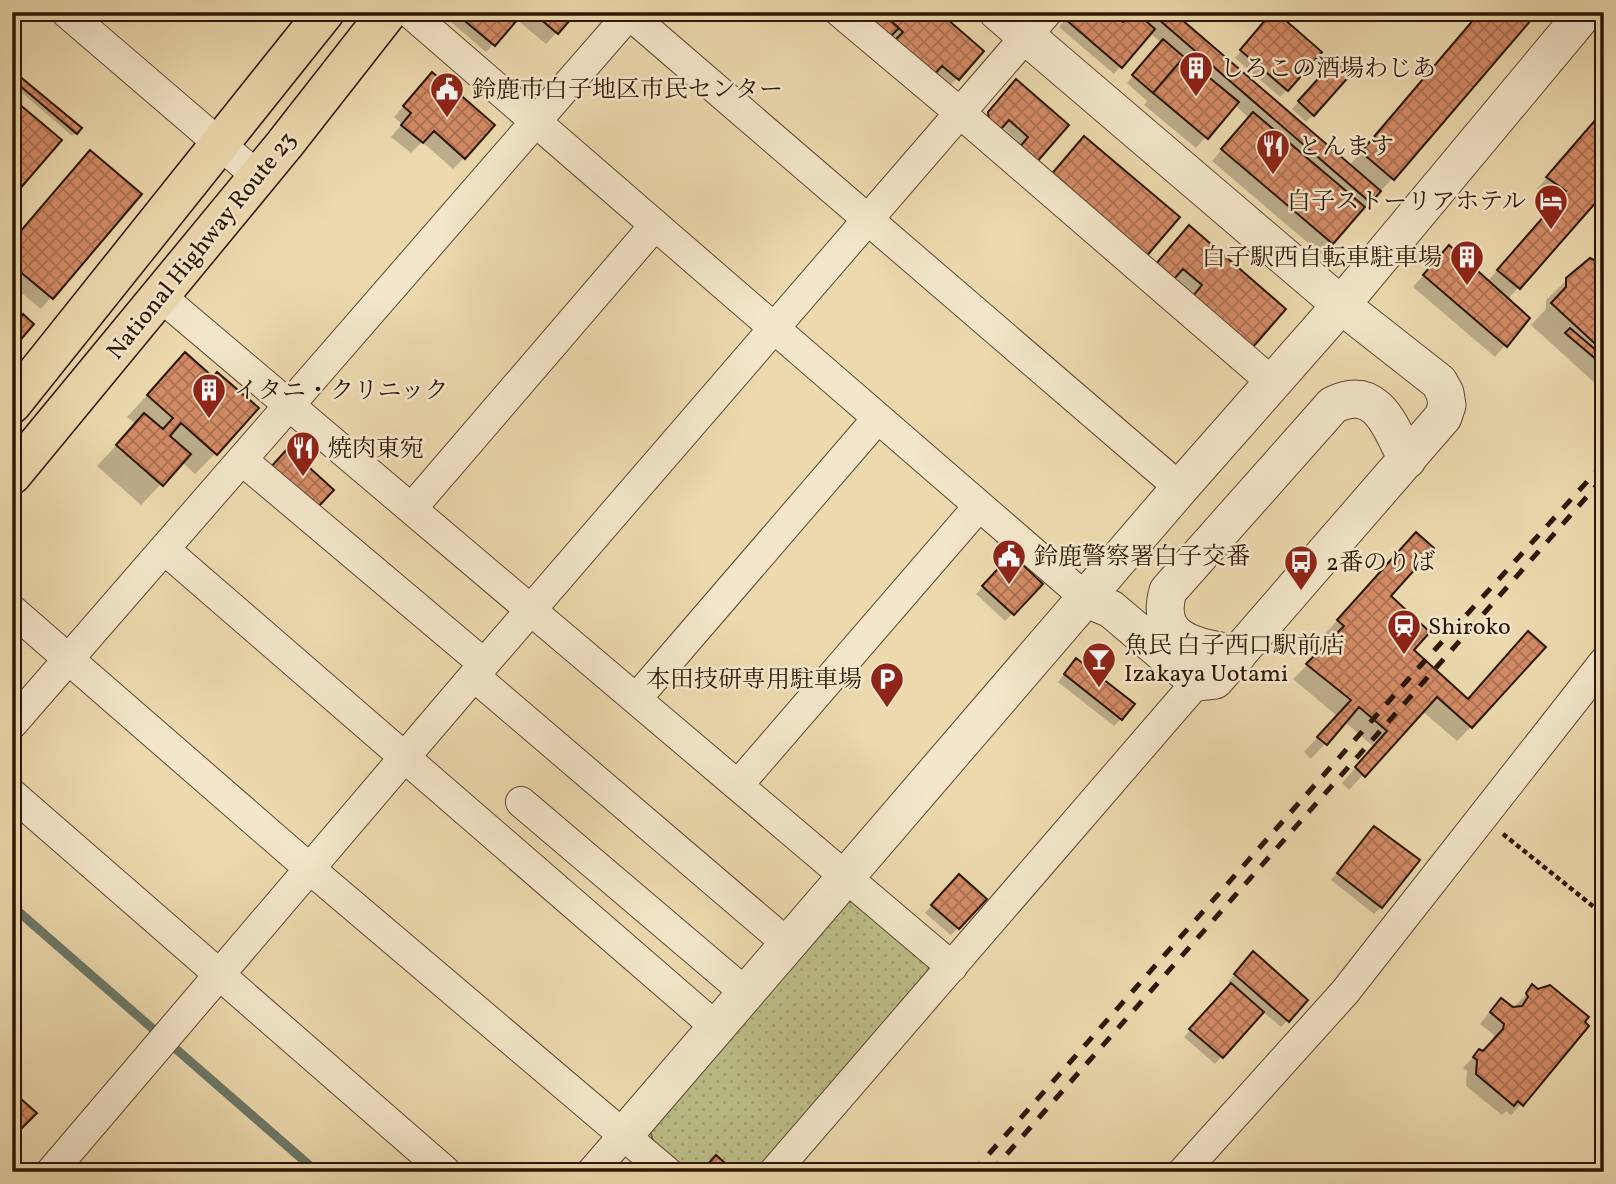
<svg xmlns="http://www.w3.org/2000/svg" width="1616" height="1184" font-family="Vollkorn,'Noto Serif JP',serif">
<style>
.grass{fill:url(#grass-dots);stroke:#746a46;stroke-width:2}
.shadow{fill:#0003}
.lines{fill:none;stroke-linecap:round;stroke-linejoin:round}
.stream{stroke:#6d7968;stroke-width:9}
.building{fill:url(#building-cross-hatch);stroke:#2c1705;stroke-width:2}
.minor-casing{stroke:#5c482f;stroke-width:32}
.tertiary-casing{stroke:#5c482f;stroke-width:39}
.trunk-casing{stroke:#2c1705;stroke-width:41}
.path{stroke:#2c1705;stroke-width:4.5;stroke-dasharray:5 3.5;stroke-linecap:butt}
.minor{stroke:#f3e6ca;stroke-width:30}
.tertiary{stroke:#f3e6ca;stroke-width:37}
.trunk{stroke:#ecd9ae;stroke-width:38}
.rail{stroke:#2c1705;stroke-width:5;stroke-dasharray:12 12;stroke-linecap:butt}
.labels{text-anchor:middle;stroke-width:5;stroke-linejoin:round;paint-order:stroke}
.poi-label{font-size:24px;fill:#2c1705;stroke:#f3e6ca;text-anchor:start}
.street-label{font-size:24px;fill:#2c1705;stroke:#f3e6ca}
</style>
<defs>
<pattern id="grass-dots" width="8" height="8" patternUnits="userSpaceOnUse" patternTransform="scale(1.75)"><rect width="8" height="8" fill="#bcbe88"/><path d="M2 2h.1M6 6h.1" fill="none" stroke="#a2a374" stroke-width="1.8" stroke-linecap="round"/></pattern>
<pattern id="building-cross-hatch" width="8" height="8" patternUnits="userSpaceOnUse" patternTransform="scale(1.75)"><rect width="8" height="8" fill="#d38b66"/><path d="M0 0l8 8M0 8l8-8" fill="none" stroke="#ab7152"/></pattern>
</defs>
<rect width="100%" height="100%" fill="#ecd9ae"/>
<filter id="stains"><feTurbulence type="fractalNoise" baseFrequency=".00286" numOctaves="4"/><feColorMatrix values="0 0 0 0 .2 0 0 0 0 .09 0 0 0 0 .02 0 0 0 .5 -.17"/></filter>
<radialGradient id="worn" r=".72"><stop offset=".6" stop-color="#630" stop-opacity="0"/><stop offset="1" stop-color="#630" stop-opacity=".3"/></radialGradient>
<path class="grass" d="M866,901L935,961L934,975L768,1172H685L654,1145L650,1130L848,902Z"/>
<path class="shadow" d="M447,12H575L546,44L516,19L486,52L444,16Z
M855,12L981,51L950,86L891,34Z
M1072,12L1123,25L1131,16L1127,12H1171L1349,166L1481,12H1535L1392,179L1321,254L1212,161L1249,118L1235,105L1196,148L1144,105L1147,101L1127,83L1162,43L1150,33L1114,74L1059,27Z
M1267,20L1287,90L1280,97L1235,58Z
M1329,68L1313,115L1306,122L1292,109Z
M12,72L79,129L72,136L12,84Z
M422,85H446L464,158L453,169L422,142L411,153L391,137L402,124L394,117Z
M1009,88L1067,125L1022,145L1001,126L982,120Z
M1604,111V190L1509,298L1528,318L1495,357L1413,287L1439,258L1488,281L1556,203L1537,189Z
M140,194L41,309L12,285V242Z
M1178,239L1251,346L1145,276Z
M1604,257V380L1598,386L1531,325L1546,309V300L1568,279L1597,263Z
M185,354L216,453L195,474L182,462L141,505L97,466L136,424L127,417Z
M1402,549L1388,596L1411,650L1467,700L1471,727L1457,741L1422,711L1349,790L1342,783L1374,747L1345,722L1311,759L1304,752L1337,716L1293,679L1331,642L1324,635Z
M1008,561L1019,572L1041,584L1005,621L976,594Z
M1069,668L1121,719L1114,726L1058,682Z
M1368,835L1381,907L1374,914L1331,880Z
M952,883L958,928L951,935L925,913Z
M1246,961L1288,1020L1281,1027L1262,1011L1215,1064L1184,1037L1232,985L1228,982Z
M1533,987L1582,1022L1521,1104L1511,1115L1506,1111L1502,1115L1466,1086L1467,1071L1463,1068L1479,1051L1482,1053L1492,1042L1494,1035L1480,1024L1490,1012L1518,1008L1516,1005Z"/>
<g class="lines">
<path class="stream" d="M12,906L317,1172"/>
</g>
<path class="building" d="M454,12H510L518,19L495,46Z
M532,12H577L558,34Z
M862,12H881L899,28L890,37Z
M881,12H939L984,51L959,80L942,66L934,75L894,41L903,32Z
M1071,12H1110L1123,22L1133,12H1136L1155,29L1122,68L1065,19Z
M1150,12H1173L1381,191L1371,203Z
M1272,12H1276L1322,52L1288,91L1240,50Z
M1480,12H1538L1394,180L1361,152Z
M1163,39L1184,57L1153,93L1132,75Z
M1184,57L1239,102L1208,139L1153,93Z
M1336,59L1352,73L1314,116L1298,101Z
M12,70L82,128L77,134L12,79Z
M432,72L440,79L446,73L453,80L449,85L495,125L465,159L434,131L423,143L401,125L411,113L403,106Z
M1016,79L1069,125L1036,163L1019,148L1028,137L1009,120L999,131L989,122L988,112Z
M18,103L62,140L12,198V109Z
M1604,110V193L1520,289L1497,270L1566,191L1546,177Z
M1253,112L1365,207L1333,244L1221,149Z
M1084,136L1180,217L1145,258L1050,176Z
M90,150L142,194L53,299L12,265V241Z
M1189,225L1286,309L1253,347L1193,296L1202,285L1183,269L1173,280L1155,265Z
M1449,245L1530,318L1507,347L1423,275Z
M1604,255V352L1551,303L1566,287V278L1590,258L1598,262Z
M23,314L34,324L12,350V327Z
M1570,328L1604,357V366L1565,333Z
M185,352L213,377L217,372L259,408L217,455L181,423L170,436L191,454L163,486L116,445L144,413L163,429L173,418L147,395Z
M288,448L334,490L317,508L271,467Z
M1416,532L1434,548L1391,596L1430,632L1414,650L1468,699L1528,631L1546,647L1472,728L1437,697L1365,777L1355,767L1387,731L1359,707L1327,745L1317,737L1351,700L1306,664L1344,626L1337,620Z
M1007,559L1019,570L1023,565L1043,584L1014,615L982,586Z
M1076,658L1135,704L1122,720L1064,674Z
M1374,826L1420,860L1382,908L1337,873Z
M959,874L987,899L959,929L931,905Z
M1253,951L1308,1000L1289,1022L1234,974Z
M1231,983L1264,1012L1223,1058L1189,1029Z
M1532,984L1538,989L1550,985L1589,1017L1585,1022L1589,1026L1523,1106L1518,1101L1514,1106L1476,1074L1477,1060L1473,1057L1479,1049L1483,1051L1503,1029L1504,1024L1490,1012L1501,998L1513,1007L1522,1006L1528,997L1526,993Z
M13,1092L37,1113L12,1138V1093Z
M716,1155L735,1172H701Z"/>
<g class="lines">
<g class="minor-casing">
<path id="minor" d="M66,12L257,176
M409,12L1087,599
M840,12L959,112L1274,384
M629,14L1180,488
M159,295C422,521 689,742 952,967
M242,460L484,664
M412,508L655,225
M164,549L717,1028
M12,610L310,869L667,1172
M474,676L789,945
M636,699L878,418
M12,724L631,12
M738,785L979,506
M12,794L446,1172
M521,802L747,994
M51,1172L484,664L1047,12
M592,1172L624,1135
M774,1172L1197,682
M1183,1172L1345,992L1604,662"/>
</g>
<g class="tertiary-casing">
<path id="tertiary" d="M998,12L1341,305L1439,382L1445,393L1447,405L1443,417L1215,680L1197,682L1111,609L1087,599
M1238,654C1201,648 1153,643 1168,591L1333,405C1378,383 1391,428 1407,460
M624,1135L1180,488L1341,305L1585,12"/>
</g>
<g class="trunk-casing">
<path id="trunk" d="M12,404L325,12
M12,475L284,145L388,12"/>
</g>
<path class="path" d="M1503,834L1604,915"/>
<use href="#minor" class="minor"/>
<use href="#tertiary" class="tertiary"/>
<use href="#trunk" class="trunk"/>
<path class="rail" d="M973,1172L1412,675L1604,463
M991,1172L1599,483"/>
</g>
<defs>
<g id="building-pin" transform="scale(1.75)"><path d="M0 17L-7.5 6A9.5 9.5 0 1 1 7.5 6Z" fill="#8f2418" stroke="#f3e6ca"/><path d="M-4-6H4V6H1V3H-1V6H-4ZM-2.5-4.3h1.7v1.8h-1.7ZM.8-4.3h1.7v1.8H.8ZM-2.5-1h1.7V.8h-1.7ZM.8-1h1.7V.8H.8Z" fill="#fff"/></g>
<g id="civic-pin" transform="scale(1.75)"><path d="M0 17L-7.5 6A9.5 9.5 0 1 1 7.5 6Z" fill="#8f2418" stroke="#f3e6ca"/><path d="M-.6-6.5H3V-4.5H.6V-3L4-1V1h2V6H-6V1h2V-1L-.6-3ZM-1.2 2.5V6h2.4V2.5Z" fill="#fff"/></g>
<g id="restaurant-pin" transform="scale(1.75)"><path d="M0 17L-7.5 6A9.5 9.5 0 1 1 7.5 6Z" fill="#8f2418" stroke="#f3e6ca"/><path d="M-5-6h1v4h1v-4h1v4h1v-4h1v5L-1.5 .5V6h-2V.5L-5-1ZM5-6V6H3V1.5H1.5Q1.5-4 5-6Z" fill="#fff"/></g>
<g id="hotel-pin" transform="scale(1.75)"><path d="M0 17L-7.5 6A9.5 9.5 0 1 1 7.5 6Z" fill="#8f2418" stroke="#f3e6ca"/><path d="M-6-4.5h1.5V1H6V5H4.5V3h-9V5H-6ZM-4 0a1.8 1.8 0 1 1 3.6 0ZM.5 0V-2.5h3Q6-2.5 6 0Z" fill="#fff"/></g>
<g id="bus-pin" transform="scale(1.75)"><path d="M0 17L-7.5 6A9.5 9.5 0 1 1 7.5 6Z" fill="#8f2418" stroke="#f3e6ca"/><path d="M-5-6H5V4H4V6H2V4H-2V6H-4V4H-5ZM-3.5-4V0h7V-4ZM-3.5 1.2v1.5H-2V1.2ZM2 1.2v1.5H3.5V1.2Z" fill="#fff"/></g>
<g id="station-pin" transform="scale(1.75)"><path d="M0 17L-7.5 6A9.5 9.5 0 1 1 7.5 6Z" fill="#8f2418" stroke="#f3e6ca"/><path d="M-3-6H3Q5-6 5-4V2Q5 4 3 4L4.5 6H3L1.5 4h-3L-3 6H-4.5L-3 4Q-5 4-5 2V-4Q-5-6-3-6ZM-3.5-4v3h7v-3ZM-3.5 1v1.5H-2V1ZM2 1v1.5H3.5V1Z" fill="#fff"/></g>
<g id="bar-pin" transform="scale(1.75)"><path d="M0 17L-7.5 6A9.5 9.5 0 1 1 7.5 6Z" fill="#8f2418" stroke="#f3e6ca"/><path d="M-6-5H6L.8 .8V4.5H3.5V6h-7V4.5H-.8V.8Z" fill="#fff"/></g>
<g id="parking-pin" transform="scale(1.75)"><path d="M0 17L-7.5 6A9.5 9.5 0 1 1 7.5 6Z" fill="#8f2418" stroke="#f3e6ca"/><path d="M-3.5-5.5H1a3.5 3.5 0 0 1 0 7H-1V5.5H-3.5ZM-1-3.4V-.6H.8a1.4 1.4 0 0 0 0-2.8Z" fill="#fff"/></g>
</defs>
<g fill-rule="evenodd">
<use href="#building-pin" x="1196" y="68"/>
<use href="#civic-pin" x="447" y="89"/>
<use href="#restaurant-pin" x="1273" y="146"/>
<use href="#hotel-pin" x="1551" y="201"/>
<use href="#building-pin" x="1467" y="257"/>
<use href="#building-pin" x="209" y="390"/>
<use href="#restaurant-pin" x="303" y="448"/>
<use href="#civic-pin" x="1009" y="556"/>
<use href="#bus-pin" x="1301" y="562"/>
<use href="#station-pin" x="1404" y="626"/>
<use href="#bar-pin" x="1099" y="659"/>
<use href="#parking-pin" x="887" y="679"/>
</g>
<g class="labels">
<g class="poi-label">
<text x="1220" y="76">しろこの酒場わじあ</text>
<text x="472" y="97">鈴鹿市白子地区市民センター</text>
<text x="1298" y="154">とんます</text>
<text x="1526" y="209" text-anchor="end">白子ストーリアホテル</text>
<text x="1442" y="265" text-anchor="end">白子駅西自転車駐車場</text>
<text x="234" y="398">イタニ・クリニック</text>
<text x="328" y="456">焼肉東宛</text>
<text x="1034" y="564">鈴鹿警察署白子交番</text>
<text x="1326" y="570">2番のりば</text>
<text x="1428" y="634">Shiroko</text>
<text x="1124" y="653">魚民 白子西口駅前店<tspan x="1124" dy="28">Izakaya Uotami</tspan></text>
<text x="862" y="687" text-anchor="end">本田技研専用駐車場</text>
</g>
<g class="street-label">
<text transform="translate(201 245) rotate(-51)" y="8">National Highway Route 23</text>
</g>
</g>
<rect width="1616" height="1184" fill="none" stroke="#ecd9ae" stroke-width="42"/>
<rect x="14" y="14" width="1588" height="1156" fill="none" stroke="#2c1705" stroke-width="3.5"/>
<rect x="21" y="21" width="1574" height="1142" fill="none" stroke="#2c1705" stroke-width="2"/>
<rect width="100%" height="100%" filter="url(#stains)"/>
<rect width="100%" height="100%" fill="url(#worn)"/>
</svg>
